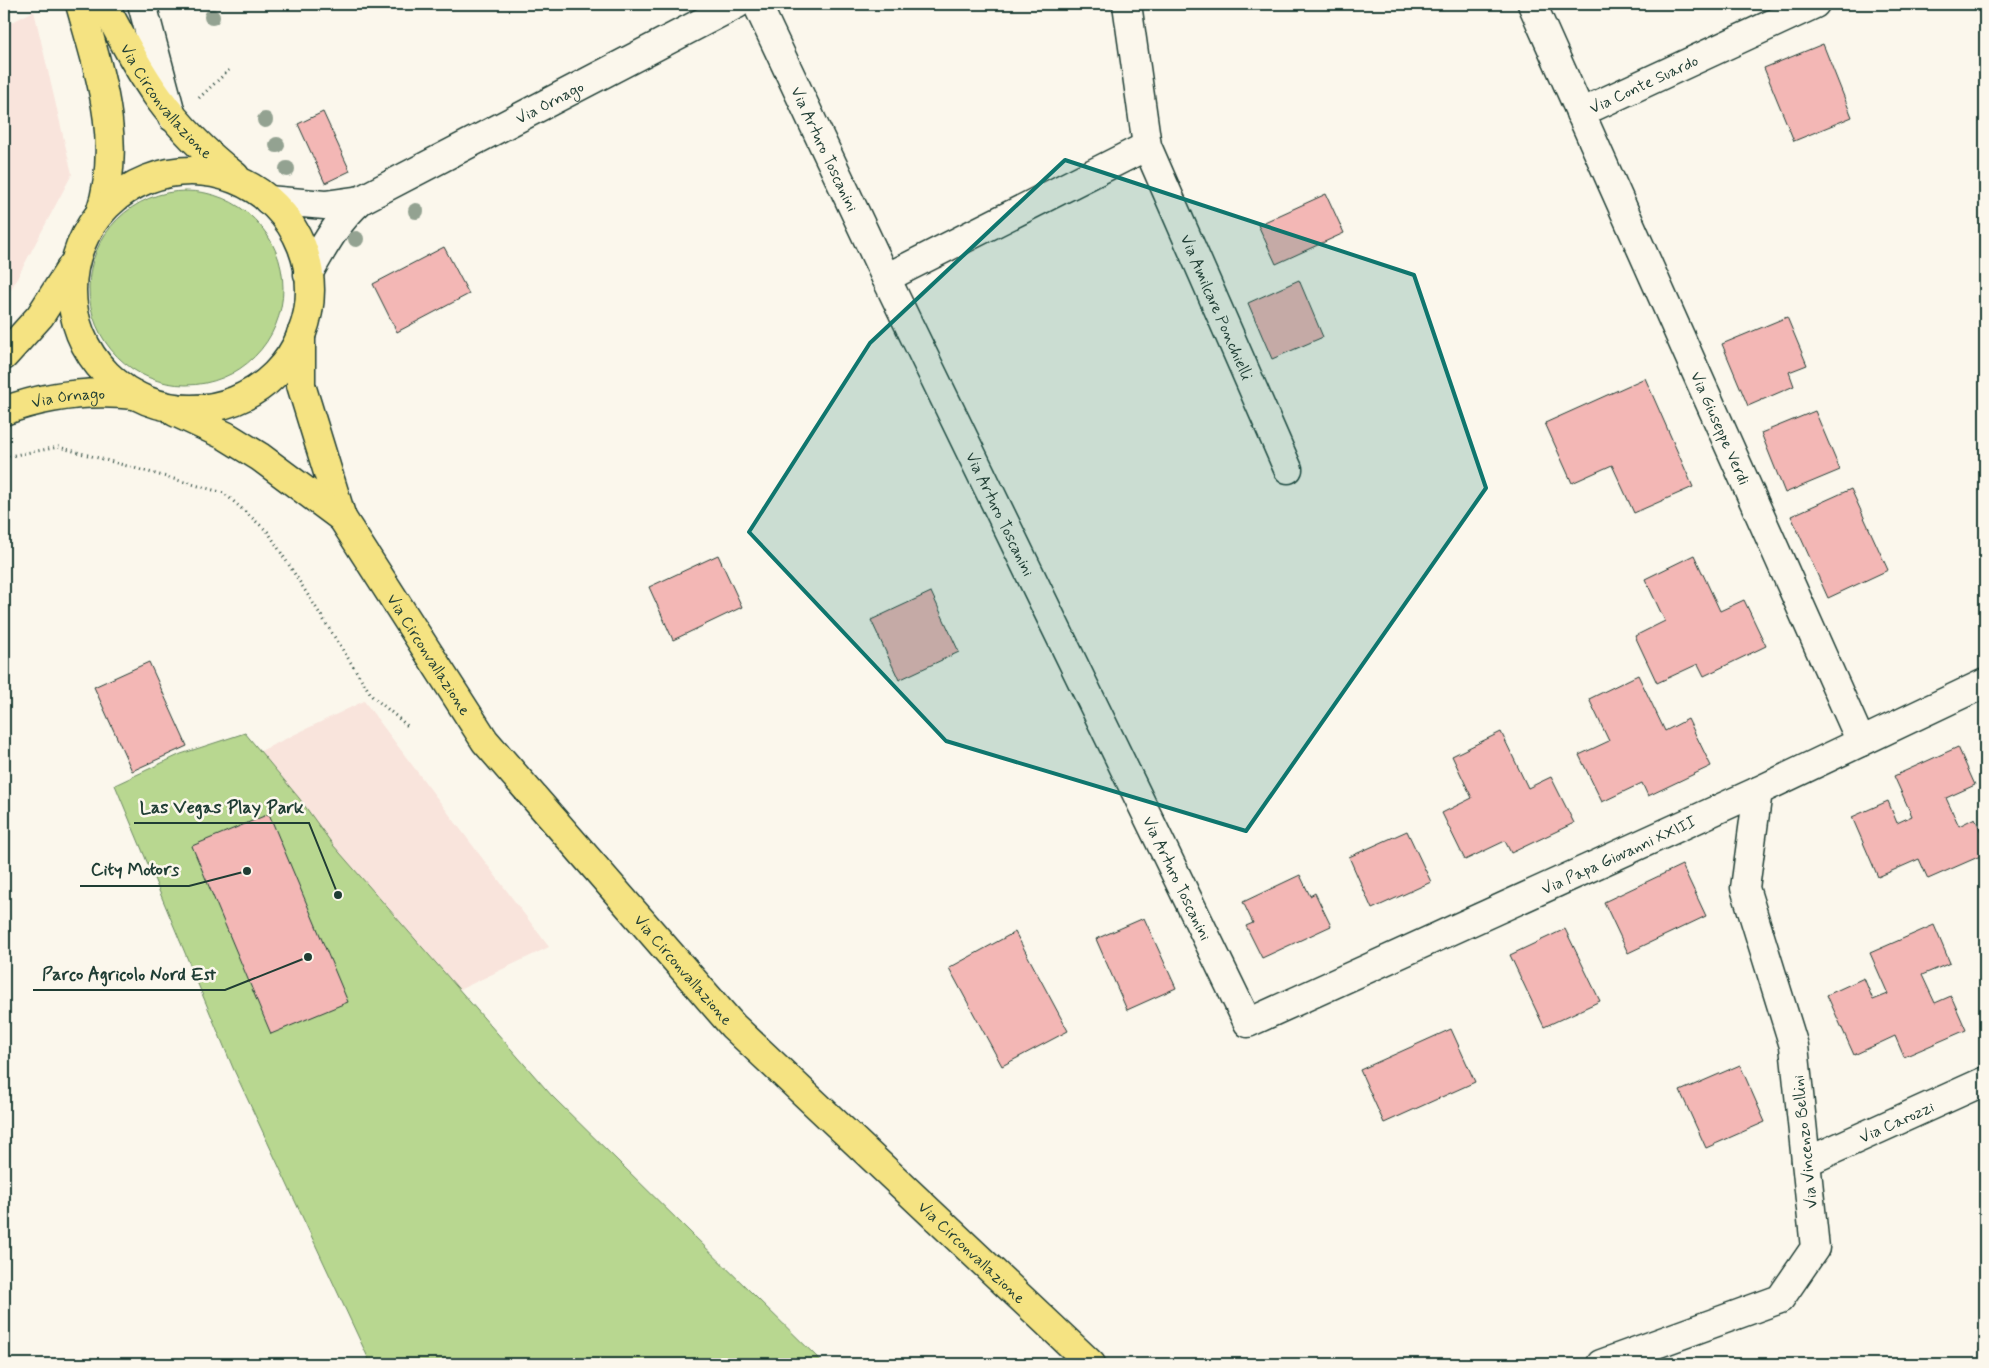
<svg xmlns="http://www.w3.org/2000/svg" width="1989" height="1368" font-family="Mynerve,sans-serif">
<style>
.built{fill:#f9e4dc}
.green{fill:#b8d790;stroke:#6c8a62}
.building{fill:#f3b7b5;stroke:#1f3d34}
.lines{fill:none;stroke-linecap:round;stroke-linejoin:round}
.minor-casing{stroke:#1f3d34;stroke-width:31}
.major-casing{stroke:#1f3d34;stroke-width:31}
.path{stroke:#1f3d34;stroke-width:3;stroke-dasharray:1 4;stroke-linecap:butt}
.minor{stroke:#fbf7ec;stroke-width:28}
.major{stroke:#f5e382;stroke-width:28}
.tree{fill:#93a291}
.marked{fill:#0f766e;fill-opacity:0.2;stroke:#0f766e;stroke-width:4;stroke-linejoin:round}
.labels{text-anchor:middle;stroke-width:5;stroke-linejoin:round;paint-order:stroke}
.street-label{font-size:16px;fill:#1f3d34;stroke:#fbf7ec}
.leader{fill:none;stroke:#1f3d34;stroke-width:2}
.callout-dot{fill:#1f3d34;stroke:#fbf7ec;stroke-width:2}
.callout-label{font-size:18px;text-anchor:middle;font-weight:bold;fill:#1f3d34;stroke:#fbf7ec;stroke-width:5;stroke-linejoin:round;paint-order:stroke}
</style>
<rect width="100%" height="100%" fill="#fbf7ec"/>
<filter id="ink" filterUnits="userSpaceOnUse"><feTurbulence type="fractalNoise" baseFrequency=".02" numOctaves="2"/><feDisplacementMap in="SourceGraphic" scale="10" xChannelSelector="R" yChannelSelector="G"/><feConvolveMatrix kernelMatrix="1 2 1 2 8 2 1 2 1" color-interpolation-filters="sRGB"/></filter>
<g filter="url(#ink)">
<path class="built" d="M34,11L72,174L4,303V26Z
M364,701L549,947L250,1090L130,814Z"/>
<path class="green" d="M89 288a97 97 0 1 1 194 0a97 97 0 1 1-194 0Z
M245,733L299,798L333,845L552,1096L824,1364H371L233,1068L115,785L181,754Z"/>
<path class="building" d="M1975,4H1985V27Z
M1823,44L1852,117L1794,141L1764,68Z
M323,112L350,171L325,183L298,124Z
M1326,194L1344,233L1276,264L1258,225Z
M444,247L469,294L397,332L373,284Z
M1299,280L1323,337L1272,359L1248,303Z
M1787,317L1807,365L1789,372L1794,386L1748,406L1722,344Z
M1645,378L1693,487L1634,513L1612,465L1572,483L1545,423Z
M1815,411L1840,470L1785,493L1761,433Z
M1851,489L1888,570L1828,598L1791,516Z
M718,555L742,607L673,640L649,587Z
M1694,555L1720,611L1744,600L1766,646L1704,676L1698,664L1657,683L1635,636L1665,621L1645,579Z
M931,592L959,652L899,680L871,620Z
M149,662L187,746L132,771L94,687Z
M1638,675L1665,731L1688,719L1711,766L1648,796L1642,783L1602,802L1579,755L1609,741L1589,699Z
M1501,732L1528,788L1551,777L1574,823L1511,853L1505,841L1465,860L1442,813L1472,798L1452,756Z
M1958,747L1975,785L1946,798L1959,826L1975,818L1985,841V854L1928,879L1919,859L1878,877L1852,817L1888,801L1897,823L1912,816L1894,776Z
M269,814L348,1002L271,1034L192,846Z
M1407,831L1431,882L1372,909L1349,857Z
M1682,865L1706,916L1628,953L1604,902Z
M1300,875L1310,896L1315,893L1331,926L1262,958L1246,926L1253,923L1243,902Z
M1144,918L1176,988L1127,1010L1096,939Z
M1934,925L1950,963L1922,975L1935,1003L1951,996L1966,1030L1904,1057L1895,1036L1854,1055L1827,995L1864,978L1873,1000L1888,994L1870,953Z
M1565,929L1600,1001L1544,1027L1510,955Z
M1015,932L1068,1031L1002,1066L949,968Z
M1451,1029L1475,1082L1384,1123L1360,1070Z
M1740,1065L1765,1122L1706,1148L1680,1091Z"/>
<g class="lines">
<g class="minor-casing">
<g id="minor">
<path d="M142,4L172,117"/>
<path id="s1" d="M757,4L886,278L1248,1023L1758,791L1985,683"/>
<path id="s2" d="M1127,4L1147,146L1288,469"/>
<path id="s3" d="M1532,4L1861,742"/>
<path id="s4" d="M1580,113L1815,4"/>
<path d="M268,200L325,205L361,200"/>
<path id="s5" d="M308,274C324,246 337,221 361,200L737,4"/>
<path d="M886,278L1147,146"/>
<path id="s6" d="M1806,1162L1985,1081"/>
<path d="M1601,1364L1780,1299L1815,1248L1794,1046L1745,888L1758,791"/>
</g>
</g>
<g class="major-casing">
<g id="major">
<path d="M80,4C99,72 124,142 100,213"/>
<path id="s7" d="M104,4C142,79 168,123 235,176"/>
<circle cx="191" cy="290" r="119"/>
<path id="s8" d="M301,334V385L342,518L485,741L733,1026L1091,1364"/>
<path d="M4,356L40,316L72,266"/>
<path id="s9" d="M4,411C47,395 89,390 135,395"/>
<path d="M175,412L226,436L260,457L342,518"/>
</g>
</g>
<path class="path" d="M199,98L229,70
M4,457L59,447L224,493L268,532L372,696L410,728"/>
<use href="#minor" class="minor"/>
<use href="#major" class="major"/>
</g>
<g class="tree">
<circle cx="212" cy="17" r="8"/>
<circle cx="265" cy="120" r="8"/>
<circle cx="277" cy="145" r="8"/>
<circle cx="287" cy="169" r="8"/>
<circle cx="416" cy="211" r="8"/>
<circle cx="356" cy="239" r="8"/>
</g>
</g>
<path class="marked" d="M1065,160L1414,275L1486,488L1246,831L946,741L749,532L870,343Z"/>
<g class="labels">
<g class="street-label">
<text dy="6" stroke="none"><textPath href="#s4" startOffset="70">Via Conte Suardo</textPath></text>
<text dy="6" stroke="none"><textPath href="#s7" startOffset="116">Via Circonvallazione</textPath></text>
<text dy="6" stroke="none"><textPath href="#s5" startOffset="304">Via Ornago</textPath></text>
<text dy="6" stroke="none"><textPath href="#s1" startOffset="160">Via Arturo Toscanini</textPath></text>
<text dy="6" stroke="none"><textPath href="#s2" startOffset="319">Via Amilcare Ponchielli</textPath></text>
<text dy="6" stroke="none"><textPath href="#s9" startOffset="66">Via Ornago</textPath></text>
<text dy="6" stroke="none"><textPath href="#s3" startOffset="464">Via Giuseppe Verdi</textPath></text>
<text dy="6" stroke="none"><textPath href="#s1" startOffset="565">Via Arturo Toscanini</textPath></text>
<text dy="6" stroke="none"><textPath href="#s8" startOffset="352">Via Circonvallazione</textPath></text>
<text dy="6" stroke="none"><textPath href="#s1" startOffset="1538">Via Papa Giovanni XXIII</textPath></text>
<text dy="6" stroke="none"><textPath href="#s1" startOffset="970">Via Arturo Toscanini</textPath></text>
<text dy="6" stroke="none"><textPath href="#s8" startOffset="758">Via Circonvallazione</textPath></text>
<text dy="6" stroke="none"><textPath href="#s6" startOffset="99">Via Carozzi</textPath></text>
<text transform="translate(1804 1142) rotate(-96)" y="6">Via Vincenzo Bellini</text>
<text dy="6" stroke="none"><textPath href="#s8" startOffset="1162">Via Circonvallazione</textPath></text>
</g>
</g>
<path class="leader" d="M338 895L309 823H134M247 871L189 886H80M308 957L225 990H33"/>
<g class="callout-dot">
<circle cx="338" cy="895" r="5"/>
<circle cx="247" cy="871" r="5"/>
<circle cx="308" cy="957" r="5"/>
</g>
<g class="callout-label">
<text x="222" y="813">Las Vegas Play Park</text>
<text x="135" y="875">City Motors</text>
<text x="129" y="980">Parco Agricolo Nord Est</text>
</g>
<rect width="1989" height="1368" fill="none" stroke="#fbf7ec" stroke-width="20"/>
<rect x="10" y="10" width="1969" height="1348" fill="none" stroke="#1f3d34" stroke-width="2" filter="url(#ink)"/>
</svg>
